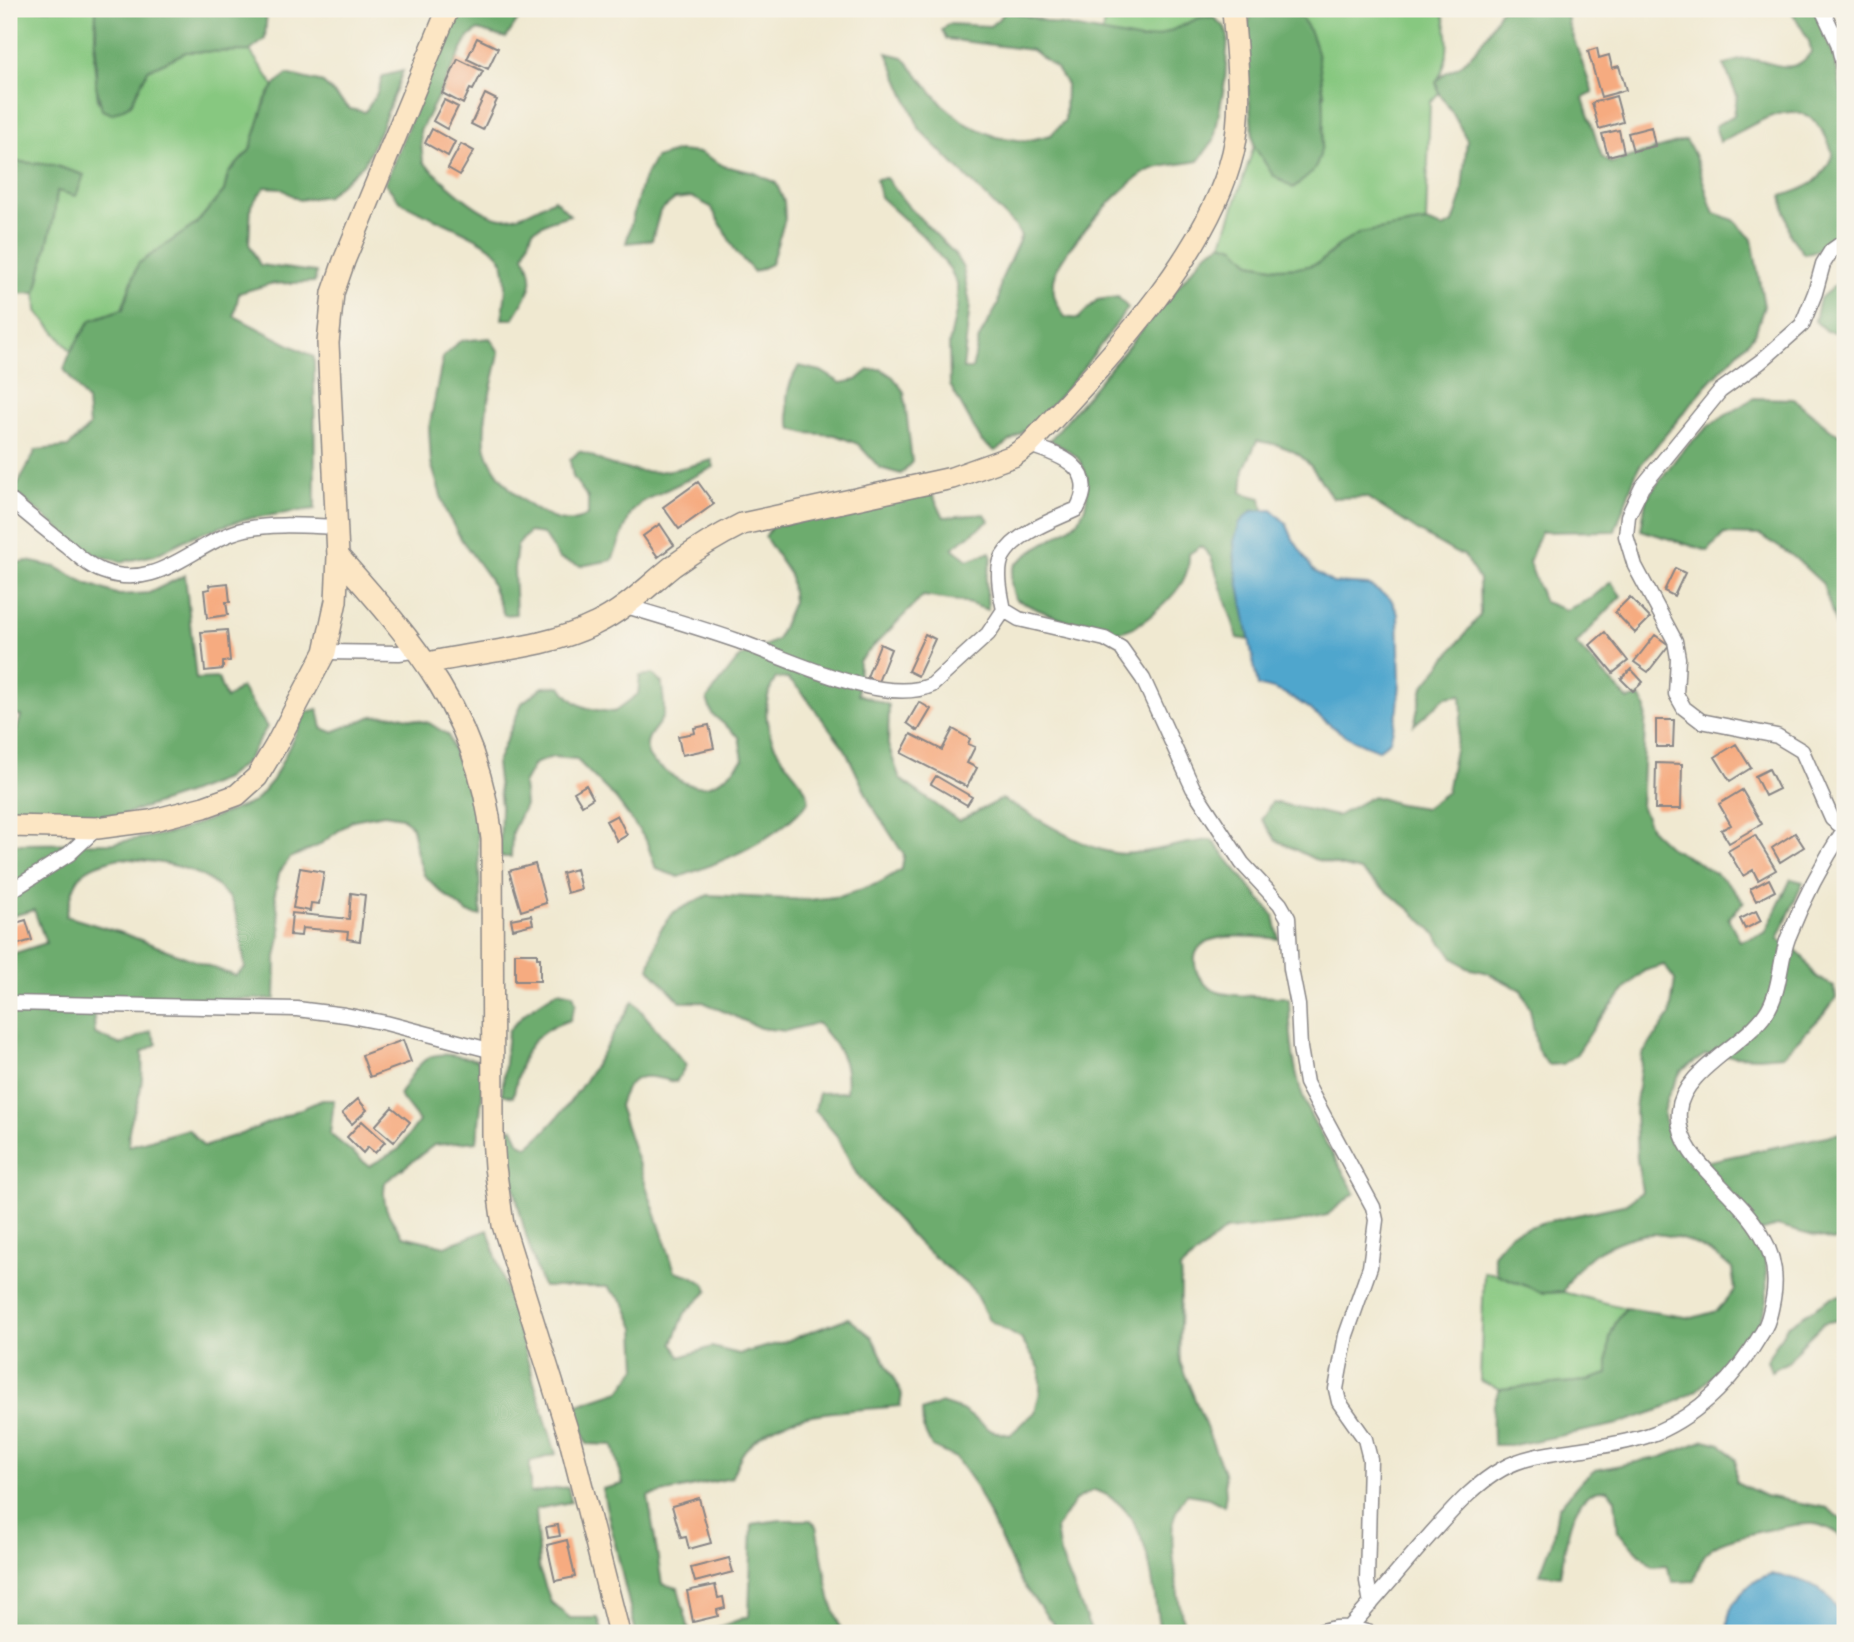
<svg xmlns="http://www.w3.org/2000/svg" width="1854" height="1642" font-family="Sriracha,sans-serif">
<style>
.green{fill:#87c880;stroke:#54755e;stroke-width:2}
.forest{fill:#6dac6e;stroke:#486754;stroke-width:2;fill-rule:evenodd}
.water{fill:#50a6cd;stroke:#396484;stroke-width:2}
.building{fill:#f6ab80}
.lines{fill:none;stroke-linecap:round;stroke-linejoin:round}
.street-casing{stroke:#898686;stroke-width:17}
.secondary-casing{stroke:#898686;stroke-width:24}
.street{stroke:#fff;stroke-width:14}
.secondary{stroke:#fce6c4;stroke-width:21}
</style>
<rect width="100%" height="100%" fill="#f7f3e8"/>
<filter id="ink" filterUnits="userSpaceOnUse"><feTurbulence type="fractalNoise" baseFrequency=".0143" numOctaves="2"/><feDisplacementMap in="SourceGraphic" scale="14" xChannelSelector="R" yChannelSelector="G"/><feConvolveMatrix kernelMatrix="1 2 1 2 8 2 1 2 1" color-interpolation-filters="sRGB"/></filter>
<filter id="wash" filterUnits="userSpaceOnUse"><feTurbulence type="fractalNoise" baseFrequency=".00686" numOctaves="4" result="noise"/><feDisplacementMap in="SourceGraphic" scale="28" xChannelSelector="R" yChannelSelector="G"/><feGaussianBlur stdDeviation="1.57" result="paint"/><feColorMatrix in="noise" values="0 0 0 0 0 0 0 0 0 0 0 0 0 0 0 0 0 1.4 0 .05"/><feComposite in="paint" operator="in"/></filter>
<g filter="url(#wash)">
<rect width="100%" height="100%" fill="#f0e9d1"/>
<path class="green" d="M9,9H96L94,60L98,102L131,104L148,70L186,52L250,51L274,86L266,99L250,150L228,174L224,191L196,224L138,264L122,309L91,320L71,351L37,311L36,293L54,216L57,191L53,165L9,161Z
M1106,9H1215L1213,17C1189,19 1170,35 1146,40C1133,42 1115,36 1102,33Z
M1277,9H1442C1449,33 1452,60 1436,82L1439,93L1430,102L1426,222L1360,233L1338,246L1319,263L1304,267L1278,268L1251,263L1235,247L1222,243L1254,146L1273,175L1325,95L1308,28L1297,14Z
M1484,1272L1497,1274L1543,1293L1563,1292L1626,1308C1607,1330 1608,1346 1608,1374L1585,1381L1500,1389L1480,1381Z"/>
<path class="forest" d="M96,9H197L200,12L246,15L255,9H267L265,39L250,51L186,52L148,70L131,104L112,114L102,110L96,85Z
M456,9H520L522,14L506,38L478,30L468,38L420,131L423,162C439,177 481,218 503,218C522,218 537,208 554,199L570,215L550,221L533,230L524,255C539,284 529,292 513,319H502C505,300 509,279 502,260C493,239 425,217 403,203C396,199 391,190 385,183Z
M1277,9C1283,10 1293,11 1298,15C1325,36 1332,142 1314,170C1309,177 1299,183 1293,188L1273,175L1254,146L1245,60L1248,24L1253,11Z
M1501,9H1567L1568,23L1593,93L1583,98L1602,157L1611,163L1686,140C1701,162 1703,188 1714,213L1734,220L1752,239L1764,306L1755,334L1705,387L1638,468L1615,531L1541,532L1529,562L1544,602L1566,610L1590,599L1611,582L1621,596L1576,644L1628,700L1640,697L1646,707L1641,806L1652,831L1670,848L1696,861L1726,881L1744,902L1728,918L1740,941L1765,933L1791,879L1803,882L1778,939C1785,944 1797,949 1802,956C1816,975 1808,975 1834,986L1836,998L1825,1013L1783,1055L1759,1057L1705,1055L1681,1071L1668,1096L1663,1112L1670,1139L1691,1165L1845,1132V1238L1832,1241L1777,1226L1748,1235L1766,1261L1767,1301L1760,1323L1729,1361L1697,1390L1665,1408L1619,1424L1514,1445H1493C1493,1426 1490,1405 1500,1389L1585,1381L1608,1374C1608,1345 1607,1331 1626,1308L1692,1318L1717,1311L1735,1290L1732,1269C1712,1250 1684,1236 1655,1234C1635,1233 1599,1248 1585,1261C1575,1269 1569,1281 1563,1292L1543,1293L1497,1274L1493,1254L1511,1233L1545,1222L1623,1205L1642,1192L1637,1159L1635,1111L1642,1055L1670,1015L1675,980L1664,965L1644,971L1626,988L1597,1023L1576,1055L1563,1064L1548,1065L1537,1049L1530,1009L1521,990L1488,973L1467,968L1452,956L1432,930L1408,908L1360,871L1314,859L1276,840L1262,819L1272,802L1337,816L1373,796L1399,804L1425,808L1447,792L1462,712L1461,695L1446,697L1414,725L1423,687L1480,615L1479,580L1464,555L1456,553L1426,536L1366,497L1332,498C1309,461 1302,447 1257,441L1244,469L1242,493L1261,498L1263,510L1252,511L1235,564L1250,640L1238,638L1211,557L1201,546L1189,554C1190,575 1179,590 1164,604C1152,615 1139,627 1123,631C1099,638 1038,610 1015,599C1012,589 1008,578 1014,567C1016,563 1022,559 1026,556C1051,532 1089,533 1087,488C1086,457 1075,455 1050,440L1206,253L1222,243L1235,247L1251,263L1278,268L1304,267L1319,263L1338,246L1360,233L1426,222L1443,228L1453,223L1461,199L1467,140L1452,112L1439,93L1436,82C1447,68 1452,73 1463,63C1481,47 1490,30 1501,9Z
M1790,9H1811L1815,12L1835,59L1845,110V226L1819,250L1804,254L1790,235L1782,196C1810,187 1821,183 1833,154C1810,83 1767,118 1720,142L1715,126L1734,115L1737,96L1724,65C1731,63 1739,59 1746,59C1772,59 1792,80 1811,52L1809,40Z
M1005,10L1052,23L1142,40L1159,36L1199,18L1213,17L1224,26L1228,36L1225,81L1214,140L1198,161C1184,164 1163,165 1150,170C1128,179 1063,249 1056,272C1050,292 1055,302 1065,317L1078,319L1097,300L1118,297L1128,308C1090,359 1051,418 995,451L982,442L950,385L949,344L957,308V284L950,269L925,238L880,197L876,179L886,178L908,206L954,253L963,268L970,304L963,369H972L979,338L998,305L1001,280L1021,236L1015,226L920,130L887,53L903,57L942,104L966,124L996,137L1025,141L1051,135L1065,120L1066,83L1057,69L1032,50L946,39L942,30L948,24L990,26L1001,17Z
M403,71L379,133L364,164L327,196L299,200L280,188L265,187L251,205L249,244L260,265L316,272L315,282L270,284L239,293L234,316L314,357L315,509L245,519L193,536L155,555L122,562L89,553L14,492L36,450L68,447L89,427L87,401L64,369L71,351L91,320L123,309L138,264L196,224L224,191L228,174L250,150L266,99L274,86L287,74L323,83L350,109L365,112L376,95L383,76Z
M679,151L701,153L724,166L755,173L776,183L784,201L785,219L771,264L754,272L736,252L711,207L692,197L675,199L660,211L652,240L626,243L642,182L655,158Z
M9,161L53,165L84,175L76,196L57,191L54,216L36,293L9,294Z
M1838,283H1845V333L1826,331L1815,321L1820,298Z
M490,338L499,352C494,383 482,412 485,444C489,476 539,525 573,521C578,520 584,517 588,515V498L573,477L570,460L579,451C590,454 599,460 609,464C648,478 674,471 712,460L714,467L643,501L631,513L612,560L581,566L559,559L543,534L529,532L517,546L514,569L516,614L504,615L489,578L461,539L446,512L431,463L429,428L443,357L460,341Z
M799,366L821,371L841,383L857,380L869,370L881,369L893,377L904,392L912,462L901,474L880,468L858,444L835,435L806,433L792,429C784,404 785,388 799,366Z
M1754,398L1794,399L1834,432L1845,436V645L1837,629L1823,584L1794,557L1760,535L1724,534L1708,551L1641,530L1646,499L1681,452L1710,425Z
M932,494L944,517L985,514L989,521L952,548L968,560L990,552L992,558L986,579L988,610L964,602L923,596L859,661L858,694L889,705L888,745L900,779L959,821L1002,799C1033,815 1081,848 1115,853C1142,857 1182,841 1212,840L1274,916L1279,939C1256,937 1185,926 1196,969C1198,979 1209,989 1218,992C1231,997 1268,996 1284,997L1289,999C1290,1036 1293,1077 1309,1112C1323,1140 1340,1166 1355,1193L1327,1215L1294,1223L1225,1230L1180,1269C1183,1300 1178,1331 1180,1362L1224,1472L1226,1494L1224,1506L1209,1498L1187,1494C1180,1503 1174,1512 1173,1523C1170,1542 1179,1616 1187,1633H1160C1152,1585 1151,1506 1094,1490L1075,1500L1056,1529L1060,1554L1092,1633H1060L1020,1581L975,1485L956,1458L932,1447L923,1428L922,1411L941,1403L962,1410L992,1431L1010,1435L1035,1412L1040,1392V1369L1021,1339L989,1320L973,1290L919,1244L873,1194L856,1173L837,1136L815,1110L819,1093L846,1092C850,1060 837,1045 817,1023L786,1031L760,1028L703,1002H681L649,969L659,932L674,912L708,895L809,900L842,896L879,883L902,869L904,855L871,804L845,749L800,690L788,679L776,678C758,706 767,740 787,764C796,777 806,785 809,801C777,840 725,861 679,877L656,869L646,840L616,799L576,759L552,757L534,764L523,784L525,805L512,832L511,857H500L501,806L496,764L522,703L543,687L561,686C574,708 590,710 614,712L638,694L640,676L653,674L662,683C662,692 666,707 663,716C658,729 645,734 647,750C648,760 656,764 664,770C697,796 717,790 743,759L739,737L712,714L707,699L739,658L777,640L793,602L790,575L765,537L772,526Z
M27,561L56,567L86,583L119,595L149,593L185,575L196,679L218,678L226,699L241,687L267,727L246,762L225,779L186,794L119,816L73,818L23,817L9,813V754L21,716L9,713V564Z
M318,709L322,728L332,732L373,716L396,715L429,723L448,735L477,816L481,916L468,913L440,891L424,875L417,854L412,827L402,817L384,814L353,820L318,846L290,858L279,873L275,893L281,931L276,957L275,999L93,1000L95,1034L121,1045L151,1031L157,1044L142,1052C143,1066 143,1078 140,1092C136,1111 126,1126 129,1146L188,1129L204,1147L224,1139L244,1133L322,1100H334L330,1134L369,1166L399,1149L419,1121L399,1095C426,1051 428,1049 478,1060L484,1079L477,1141L434,1145L385,1182C381,1206 389,1217 403,1236L445,1246L488,1230L556,1454L530,1462V1493L568,1487L571,1502L536,1509L539,1569L551,1602L570,1618H598L603,1633H9V955L46,943L34,910L9,917V841L18,844L114,843L176,832L254,802L273,780L306,712ZM120,858C154,862 191,863 218,887C221,891 227,895 230,899C239,915 243,950 245,968L235,976L125,934L66,916C76,876 77,868 120,858Z
M558,991L573,994L576,1003L570,1020C526,1034 522,1056 513,1097L502,1094L508,1031L527,1011Z
M633,1001L686,1065L676,1082C644,1074 629,1071 619,1106L675,1271L692,1276L706,1285L708,1291L685,1313L673,1343L680,1357L712,1347L739,1354L784,1342L848,1318L872,1337L902,1395L900,1406C850,1412 782,1407 746,1449C739,1456 736,1469 731,1478L648,1496L662,1584L678,1588L690,1633H636L602,1489L623,1484L613,1445L587,1444L575,1406L620,1391L637,1368L635,1328L624,1302L607,1287H543C524,1236 511,1185 506,1130L513,1128L520,1143L528,1147C574,1108 603,1052 633,1001Z
M1845,1294V1319L1823,1323L1802,1344L1788,1362L1771,1371L1767,1360L1787,1326L1832,1297Z
M1705,1440L1721,1444L1736,1460V1482L1765,1496L1827,1508L1845,1521V1540C1838,1533 1822,1524 1812,1524C1794,1523 1725,1537 1711,1548C1701,1556 1698,1570 1694,1581L1673,1582L1666,1565L1652,1566L1618,1532L1615,1499L1608,1490C1569,1486 1566,1548 1560,1576L1540,1574L1552,1542L1558,1508L1580,1482L1595,1470L1662,1457Z
M781,1520H811L816,1526L830,1598L842,1633H703L749,1616L752,1524Z"/>
<path class="water" d="M1272,510L1286,523L1293,539L1313,570L1333,583L1368,585L1391,599L1398,614L1400,682L1398,708L1390,741L1378,750C1365,745 1354,741 1343,734C1317,717 1290,688 1258,686L1235,564L1234,541L1240,522L1252,511Z
M1771,1574C1801,1580 1819,1581 1836,1608C1842,1616 1845,1623 1845,1633H1729C1722,1607 1748,1581 1771,1574Z"/>
<g id="blocks">
<path class="building" d="M477,38L498,48L488,69L467,59Z
M1597,48L1599,58L1609,55L1612,68L1619,66L1626,90L1601,97L1588,51Z
M458,59L483,71L473,90L470,89L463,104L442,93Z
M485,94L497,100L483,130L471,124Z
M1616,96L1623,122L1599,129L1592,103Z
M444,100L458,107L447,129L433,121Z
M1651,127L1655,146L1633,151L1628,133Z
M432,129L455,142L448,156L425,143Z
M1619,130L1624,152L1608,156L1602,134Z
M461,144L474,151L460,175L448,168Z
M698,482L714,504L679,529L663,507Z
M660,524L674,545L658,557L643,536Z
M1675,568L1685,573L1674,596L1664,591Z
M228,583L230,602H226L228,615L207,618L204,590L210,589L209,585Z
M1630,597L1650,618L1635,633L1615,612Z
M227,630L230,661L223,662V669L205,671L201,632Z
M1605,632L1628,661L1613,673L1590,645Z
M925,634L935,639L918,676L908,671Z
M1655,635L1669,645L1648,672L1634,662Z
M880,644L891,649L878,682L867,677Z
M1631,669L1643,682L1633,691L1621,679Z
M919,702L931,709L918,731L907,723Z
M1656,720H1674L1673,747H1656Z
M709,725L714,748L682,755L678,736L695,733L694,728Z
M953,729L970,739L968,744L975,747L967,763L977,768L967,787L901,753L911,734L942,750Z
M1736,744L1751,768L1730,781L1715,757Z
M1656,763L1682,764L1681,809H1655Z
M1769,769L1779,789L1765,796L1755,776Z
M936,776L972,797L967,805L931,784Z
M586,785L593,798L582,805L574,792Z
M1742,790L1762,824L1729,843L1721,830L1731,825L1719,804Z
M617,815L627,835L617,841L606,821Z
M1795,833L1804,847L1780,862L1772,848Z
M1755,835L1776,870L1758,880L1753,870L1743,876L1728,851Z
M535,864L546,903L521,911L509,871Z
M300,868L324,872L319,904L311,903L310,911L293,908Z
M576,869L581,889L567,893L562,873Z
M1769,879L1775,891L1756,901L1750,889Z
M351,893L365,895L360,941L347,939L348,932L302,928L301,936L290,935L292,913L349,919Z
M1756,911L1761,921L1745,929L1740,919Z
M531,915L533,924L513,929L511,919Z
M26,920L32,940L9,947V925Z
M515,953H537V958H540V981H515Z
M403,1040L411,1062L370,1077L362,1055Z
M358,1099L367,1110L352,1124L342,1113Z
M392,1107L410,1122L394,1142L375,1126Z
M362,1121L385,1142L375,1153L368,1147L363,1153L347,1137Z
M699,1498L711,1543L689,1549L686,1537L681,1538L672,1506Z
M558,1525L560,1536L548,1538L546,1527Z
M567,1540L575,1577L555,1581L547,1545Z
M729,1558L733,1572L695,1582L691,1568Z
M715,1585L718,1598L723,1597L725,1608L717,1610L718,1616L693,1622L687,1591Z"/>
</g>
</g>
<g filter="url(#ink)">
<use href="#blocks" fill-opacity="0" stroke="#898686" stroke-width="2"/>
<g class="lines">
<g class="street-casing">
<path id="street" d="M1822,9L1838,43L1845,75
M1029,445C1061,455 1099,468 1077,509C1054,520 1017,532 1003,556C995,570 1001,595 1004,610L1019,619L1105,639L1121,648L1143,679L1193,788L1242,863L1280,904L1288,918L1291,969L1298,1005L1300,1048L1306,1083L1373,1207L1376,1220L1370,1267L1346,1335L1336,1389L1339,1402L1365,1439L1370,1459L1367,1581L1371,1604
M9,499C28,515 47,531 67,546C77,555 89,566 102,571C160,593 193,541 246,529C275,523 307,526 337,527
M626,606C663,617 701,628 738,641C787,658 883,707 932,685L988,634L1004,610
M325,652L399,653L418,650
M1845,829L1832,819L1802,751L1777,736L1701,721L1684,708L1676,694L1678,658L1675,641L1635,566L1626,536L1628,516L1642,487L1720,391L1760,362L1802,325L1815,293L1823,264L1831,251L1845,241
M9,892L69,854L97,828
M9,1003L297,1009L345,1015L386,1023L493,1051
M1350,1627C1381,1593 1409,1558 1439,1525C1458,1504 1477,1483 1502,1469C1528,1454 1560,1453 1589,1448C1610,1445 1634,1441 1655,1433C1702,1413 1738,1374 1763,1331C1769,1321 1771,1310 1773,1299C1790,1207 1673,1177 1679,1111C1682,1071 1744,1046 1766,1013C1781,991 1779,962 1788,938C1803,900 1823,862 1845,828
M1317,1633C1337,1625 1350,1627 1370,1633"/>
</g>
<g class="secondary-casing">
<path id="secondary" d="M338,556C416,644 479,716 492,839L493,1136L495,1167L503,1225L569,1436L619,1633
M428,663C483,650 543,650 595,624C625,610 648,586 673,566C695,550 718,536 742,524L952,478L1013,456L1029,445C1101,367 1208,257 1233,153C1244,108 1236,55 1233,9
M9,826L97,828L150,821L204,807L237,795L257,777L275,747L325,652L336,601L338,556L328,343L333,293L344,261L448,9"/>
</g>
<use href="#street" class="street"/>
<use href="#secondary" class="secondary"/>
</g>
</g>
<rect width="1854" height="1642" fill="none" stroke="#f7f3e8" stroke-width="35"/>
</svg>
